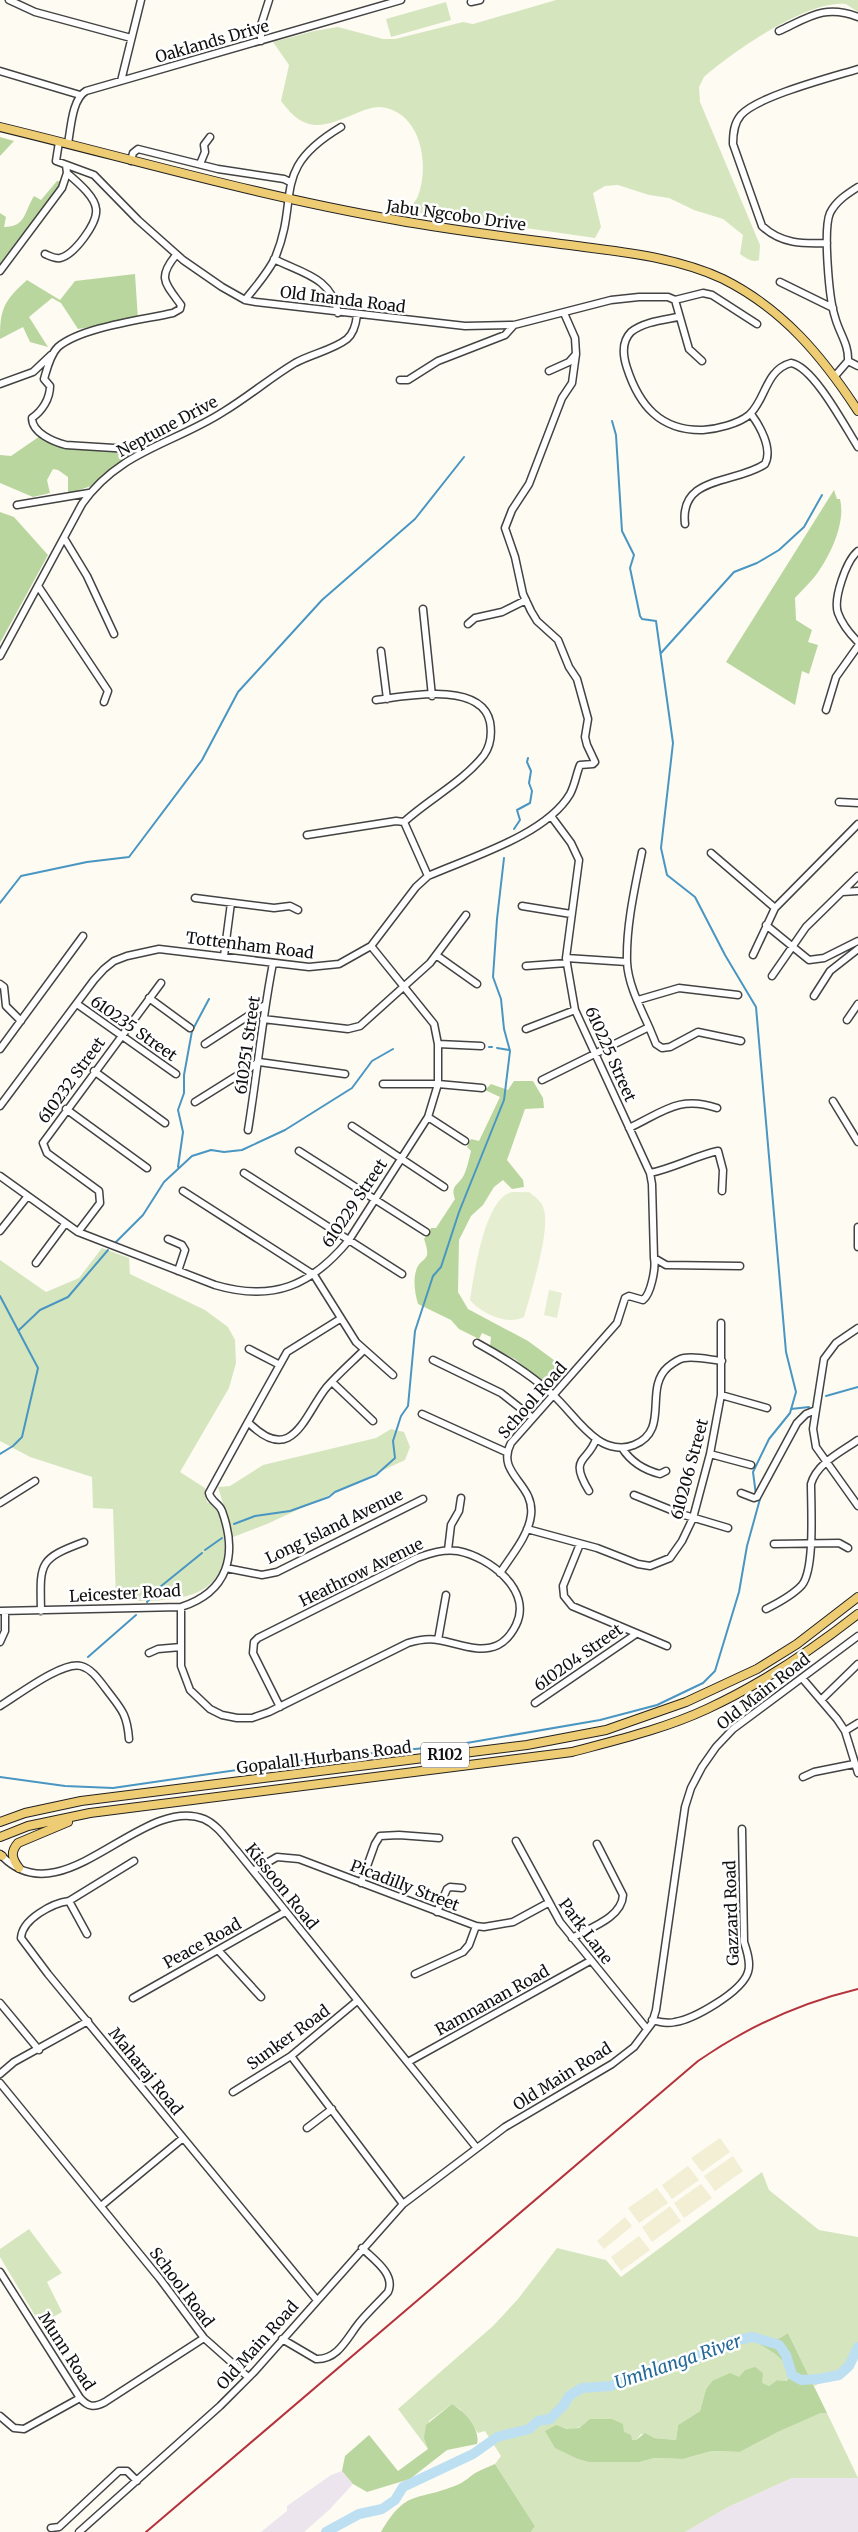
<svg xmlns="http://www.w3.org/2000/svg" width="858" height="2532" font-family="Merriweather,serif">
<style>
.industrial{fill:#ece5ed}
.farmland{fill:#f2efd5}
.green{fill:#d5e6bf}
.forest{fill:#bad69f}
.pitch{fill:#e5eed0}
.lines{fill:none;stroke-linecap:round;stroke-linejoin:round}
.stream{stroke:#4996c2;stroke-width:2}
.river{stroke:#bcdff1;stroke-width:10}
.minor-casing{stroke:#434343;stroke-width:9}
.major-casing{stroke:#212121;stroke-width:10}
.minor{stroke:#fff;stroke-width:6}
.major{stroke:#edcc74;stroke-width:8}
.rail{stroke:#b5333d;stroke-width:2}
.labels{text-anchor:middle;stroke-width:5;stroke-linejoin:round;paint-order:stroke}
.shield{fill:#fff;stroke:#585858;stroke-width:1}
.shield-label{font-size:15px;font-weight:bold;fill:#101010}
.street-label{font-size:16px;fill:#101010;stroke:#fff}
.water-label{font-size:18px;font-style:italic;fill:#226898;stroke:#fff}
</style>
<rect width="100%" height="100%" fill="#fefbf3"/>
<path class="industrial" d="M342,2471L353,2484L329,2510L304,2532H261L287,2511V2506L331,2475Z
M792,2478H858V2532H685L728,2507Z"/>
<path class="farmland" d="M720,2138L730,2152L702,2172L691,2158Z
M733,2156L743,2171L715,2191L704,2176Z
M688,2166L699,2180L672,2199L662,2185Z
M701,2184L712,2198L684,2218L674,2203Z
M657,2188L668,2203L639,2223L628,2208Z
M670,2206L681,2221L652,2242L642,2227Z
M625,2217L632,2226L604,2249L597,2241Z
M639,2236L650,2250L621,2271L611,2257Z"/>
<path class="green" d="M556,0H858V12C854,10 849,5 845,4C807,0 731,53 704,77L699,87L700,102L760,245L759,260C752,263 746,258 740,254L743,235L723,219L694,210L669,198L649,195L618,185L605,186L593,193L601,227L595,238L406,211C410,207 416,201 418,196C430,164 421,111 380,107C372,107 364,110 357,113C323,127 306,135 281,101L289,65L273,42L314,31L338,27L383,39H395L463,22L473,24Z
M446,2L451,20L391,37L386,19Z
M102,1248L129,1258L130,1274L205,1310L228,1327L235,1340L236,1363L229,1388L180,1472L205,1488L207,1502C219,1507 223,1522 224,1534C233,1606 165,1601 116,1601L113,1509L93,1508L92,1477L30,1457L0,1441V1260L46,1292L79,1278Z
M391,1429L404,1432L410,1447L405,1460L267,1524L233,1537L218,1487L230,1486L263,1465L376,1438Z
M762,2172L769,2190L819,2230L858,2237V2359L845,2372L814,2386L788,2333L780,2338L759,2344C774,2353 787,2359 789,2378L785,2381L777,2380L769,2386L738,2377L712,2381L706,2389L700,2411L678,2425L676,2440L654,2438L641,2434L636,2440H632L586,2422C581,2429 569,2431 562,2427L546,2431L578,2459L588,2462H640L654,2458L683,2459L712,2451L740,2452L778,2432L821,2413H827L858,2478H792L728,2507L685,2532H531L535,2526L495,2464L501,2456L485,2431L478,2433L460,2409L452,2404L429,2421L428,2449L398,2409L493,2326L518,2299L557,2248L606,2260L621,2277Z
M29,2229L62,2273L47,2282L62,2312L40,2324L0,2257V2249Z"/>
<path class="forest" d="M0,137L14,141L0,156Z
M57,181H63L0,268V213L6,217L4,227C26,227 24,212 34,196L41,200Z
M135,274L138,320L78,329L61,303L52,298L29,317L48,347L30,342L23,327L0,339C0,308 4,301 27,280L60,300L75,281Z
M40,436L60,447L137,451L91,486L68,494V477L58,470L53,469L47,480L50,493L33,497L0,483V455L11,456Z
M834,490L837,499H840C846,523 830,556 816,575C810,583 802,590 795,598L796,620L812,630L808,642L818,645L809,674L802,671L795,705L726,662Z
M0,512L14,517L48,555L0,643Z
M514,1081H533L543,1098L544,1108L525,1109L507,1160L523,1180L524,1187L512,1189L503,1180L494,1187L483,1205L471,1216L459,1240L458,1292L468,1309L528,1341L558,1363L561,1372L558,1380L549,1384L532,1374L515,1359L490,1347L491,1337L482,1333L479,1339L459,1329L451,1320L418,1304C415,1294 413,1281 416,1271C421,1255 433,1264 424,1239L431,1228H436L455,1199C450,1185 458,1186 464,1175C467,1168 469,1159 471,1151L467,1147L471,1139L479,1141L500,1097L485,1090L491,1084L508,1090Z
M788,2333L827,2413H821L778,2432L740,2452L712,2451L683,2459L654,2458L640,2462H588L578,2459L555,2448L545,2431L556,2425L567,2429L579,2428L590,2419H612L623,2424L624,2432L631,2435L632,2440H636L645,2433L654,2438L676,2440L678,2425L700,2411L706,2389L712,2381L730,2373L739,2377L745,2370L755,2367L763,2373L762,2383L769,2386L777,2380L786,2381L789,2378C787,2359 774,2353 759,2344L780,2338Z
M452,2404C464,2411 481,2429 477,2444L447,2450L410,2479L367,2492L353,2484L342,2471L345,2456L369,2435L398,2471L428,2449L424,2438L426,2425Z
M495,2464L535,2526L531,2532H381C407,2488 416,2502 457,2485C465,2482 470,2476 477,2472C482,2469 489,2467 495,2464Z"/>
<path class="pitch" d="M529,1192C535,1197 542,1201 544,1210C550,1232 531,1292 524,1317C507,1326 481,1313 470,1300C474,1275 484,1203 509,1193C514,1191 523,1193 529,1192Z
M549,1290L562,1293L557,1318L544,1315Z"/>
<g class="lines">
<path class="stream" d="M612,421L616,435L622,531L634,555L630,568L640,616L642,619L656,621L673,743L661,848L667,875L695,897L725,955L756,1007L786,1352L796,1392L790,1413L769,1439L753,1472L756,1495
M661,653L734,572L757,563L779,550L804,527L822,495
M514,829L520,820L517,810L530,803L532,791L529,783L531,771L527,762L528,758
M0,903L21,876L87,862L129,857L202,760L238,692L322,600L415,519L464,457
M489,1047H492
M497,1048L509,1050
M178,1167L183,1132L178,1110L184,1093V1075L192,1031L209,999
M116,1242L143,1215L164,1182L192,1156L211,1150L224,1152L242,1150L285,1130L352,1088L372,1061L393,1049
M0,1296L38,1368L22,1437L13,1446L0,1454
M19,1330L40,1310L68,1297L108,1250
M826,1396L858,1387
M791,1409L809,1407
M234,1524L255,1516L290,1511L329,1497L335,1492L376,1475L395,1458L393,1441L401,1416L408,1406L415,1331L433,1276L441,1267L459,1212L504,1100L510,1051L504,1029L501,999L493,977L497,919L504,858
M205,1550L222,1538
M147,1602L160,1587L202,1553
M88,1657L136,1615
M0,1777L65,1786L113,1788L305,1760L455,1745L600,1720L657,1705L703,1683L715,1671L739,1592L747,1546L760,1499"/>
<path class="river" d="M326,2532L359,2514L382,2509L395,2500L403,2487L473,2454L497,2437L529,2429L538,2421L550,2419L564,2405L569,2396L582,2388L611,2386L658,2366L682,2364L696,2359L705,2351L715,2349L732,2341L753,2337L779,2345L786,2355L792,2375L801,2380L818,2379L839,2375L849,2366L858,2347"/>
<g class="minor-casing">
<path id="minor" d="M9,0L35,12L131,38
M471,2L480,0
M779,31C809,17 825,4 858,17
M261,41V25L269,0
M0,71L80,95
M121,81L141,0
M59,142L56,161L94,175L138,220L183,260L222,287L245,300L256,302L465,326L514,325L611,300L639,297H668L675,300L689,349L702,361
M68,143C71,128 72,99 86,91L401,0
M131,161L133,153L138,149L218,169L284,179L290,182
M200,164L205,152L204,145L210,137
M827,243C803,244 781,244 762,226L733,144C733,133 734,123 741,115C758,96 832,77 858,69
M45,254C50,256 54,259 60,258C74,255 98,223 96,209C95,196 76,181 67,173
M274,259C301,273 332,277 338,313
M0,271L62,188L67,173L66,165
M780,282L833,308
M245,300C255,287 268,273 275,258C301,196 269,170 341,127
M675,300L703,293L712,295L757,324
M678,317C663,320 643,322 631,332C621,342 623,356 627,368C639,405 660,431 703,430C717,429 738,424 749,415C766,400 765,370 791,363C814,367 845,427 858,447
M848,361L858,366
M549,371L569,362L576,354L575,338L564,313
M835,376L848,361C849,344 839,333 835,317C829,299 823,229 830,213C836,201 847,194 858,187
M400,380H408L438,361L505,335L514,325
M0,384L33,372L51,355
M146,450L66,445C54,442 32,433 32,418C42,411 50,399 50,386L44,379C47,369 50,355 58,347C82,327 142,320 173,313L180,309L181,305C165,283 157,278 176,255
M17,505L89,493
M685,524C679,475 736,484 765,464C773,449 760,426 751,414
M64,538L87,576L114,634
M858,551C846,561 833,599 838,613C842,624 850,634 858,642
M38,586L108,691L104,702
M423,609L432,696
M468,624L475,618L502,612L526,600
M381,651L387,699
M0,656L82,504C119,451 173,444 223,412C248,397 270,378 295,363C311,354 333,350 347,339C354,333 356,324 357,315
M376,700C406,696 481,681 490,722C492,734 491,745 484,755C463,782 429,799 404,822L428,876
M826,710L836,677L858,646
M839,802L858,803
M551,816L571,843L579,860L566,958L575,1010L650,1173L652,1184L654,1258L666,1265L740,1266
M307,835L396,821L404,822
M711,853L775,908
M842,892L858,891
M195,898L274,908L290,906L298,910
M522,906L571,914
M766,925L809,960L824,958L858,941
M436,955L477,984
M753,955L775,908L858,824
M224,956L231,903
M566,958L627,962
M526,966L567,963
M772,976L806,927L858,876
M0,984L4,987L6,1006L21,1021
M814,996L830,971L858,949
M149,998L190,1028
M638,1000L679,988L738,995
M77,1004L176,1074
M263,1019L348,1029L360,1026L430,963L466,915
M847,1020L858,1004
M649,1027L656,1044L662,1048L670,1047L698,1032L741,1041
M526,1029L575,1010
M205,1044L265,1005
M438,1044L481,1046
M0,1049L83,936
M94,1071L165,1123
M542,1080L649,1027C640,1007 628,984 627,962C626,925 635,887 642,852
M383,1084H438L482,1088
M833,1101L858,1142
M195,1102L259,1062L345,1074
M0,1106L94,980L104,969L114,961L127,956L159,949L309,967L339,964L371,946L416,887L428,876C471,857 546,835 570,794C575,785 576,775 580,765L593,764L595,762L587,745L585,737L588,719L577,679L569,667L558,640L537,621L531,611L523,594L515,557L505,528L512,510L529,484L562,398L572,383L576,354
M66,1109L147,1168
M428,1117L465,1141
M352,1126L444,1187
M629,1128C663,1112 679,1095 717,1108
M248,1130C257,1075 262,1019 273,963
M299,1151L426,1232
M244,1173L402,1274
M650,1173C674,1168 695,1156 718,1151L723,1170L722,1191
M0,1176L78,1232L215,1285C273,1302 311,1286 349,1240L428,1117L438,1084V1044L434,1024L371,946
M183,1191L314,1275L356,1342L393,1375
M858,1227V1247
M0,1231L27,1197
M78,1232L100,1203L99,1191L47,1153L43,1143L161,983
M168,1239L182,1245L185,1250L178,1271
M36,1263L65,1224
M340,1319L287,1352L248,1422C292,1467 304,1416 326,1388C337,1375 351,1363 364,1350
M858,1328L836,1343L824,1359L813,1429L816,1447L858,1506
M477,1343C504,1358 529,1373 552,1394C568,1408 580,1428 598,1440C608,1447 622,1450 634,1445C671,1430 643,1389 668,1367C673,1363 678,1359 684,1358C697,1356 710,1360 722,1361
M249,1349L278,1364
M433,1360L501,1393L533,1418
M332,1382L373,1421
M721,1395L767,1408
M422,1414L506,1452
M622,1448C631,1462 644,1470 660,1474L666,1471
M710,1454L751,1465
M589,1491C568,1456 588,1463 596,1439
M741,1493L754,1498L757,1497L797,1423L806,1414L816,1410
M634,1495L681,1514L728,1528
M0,1503L35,1481
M527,1529L597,1548L638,1564L650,1566L670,1558L682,1541L693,1518L710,1454L721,1395V1323
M580,1544L563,1586L564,1596L572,1606L667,1646
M774,1544L839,1543L848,1548
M448,1550L451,1525L459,1511L461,1498
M226,1568L262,1575L277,1572L423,1499
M500,1573C511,1556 529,1535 531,1515C535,1483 495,1474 511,1443L617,1323L625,1298L629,1296L643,1300C651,1294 656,1268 654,1258
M181,1607V1666L190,1690L210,1709L222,1715L237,1718H252L269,1712L408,1643C418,1640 427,1638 438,1640C457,1643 479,1654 498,1645C506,1641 512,1633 516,1625C533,1590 489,1557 458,1551C443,1549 431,1553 417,1558L258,1638L254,1642L253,1653L280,1707
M766,1609C778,1603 793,1595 802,1585C815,1569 811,1506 811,1484C817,1463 841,1452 858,1440
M0,1611L181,1607C228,1592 238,1555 222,1511C219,1503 211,1502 209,1493L248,1422
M41,1611C40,1563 38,1559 84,1542
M438,1640L446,1595
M0,1642L5,1631V1611
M149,1653L158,1649L181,1647
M802,1678L837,1719L845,1731L858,1773
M821,1700L858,1664
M535,1703L636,1634
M0,1706C17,1696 62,1661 81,1666C92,1669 99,1680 106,1689C121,1709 127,1713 129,1739
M845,1731L858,1723
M803,1777L814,1772L854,1764
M516,1841L560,1922L647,2029
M0,1854C61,1921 141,1794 204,1819C218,1825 227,1840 237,1851L476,2147
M253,1871L277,1857L299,1859L476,1926L484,1927L513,1922L548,1903
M361,1883L375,1844L380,1836L399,1835L439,1838
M69,1901L134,1861
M437,1912L447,1889L450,1887L462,1888
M87,1934L69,1901C53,1903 22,1919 21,1938L48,1974L316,2299
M572,1938C589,1928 622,1918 623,1895L597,1844
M218,1950L261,1997
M415,1974L463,1952L469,1945L476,1926
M133,1998L285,1912
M0,2003L39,2050
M652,2020C660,2022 667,2024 675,2022C694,2019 742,1992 748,1972C751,1963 747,1951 744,1942L742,1829
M291,2056L403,2204
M408,2062L590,1961
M0,2074L14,2062L88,2021
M0,2083L160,2279L204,2338L248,2377
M233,2092L291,2056L357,2001
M307,2128L332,2109
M101,2206L183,2138
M0,2272L80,2398C88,2407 94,2408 105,2402L204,2338
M282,2339L316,2359C338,2360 347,2338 359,2323C368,2312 379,2302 388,2292C396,2274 373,2259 362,2248
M0,2416L14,2428L24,2429L80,2398
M51,2528L59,2527L119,2471H127L137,2481
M79,2532L220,2406L254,2372L403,2204L505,2127L612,2064L634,2047L652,2023L656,2010L685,1807L691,1788L702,1767L716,1747L733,1729L858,1636"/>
</g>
<g class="major-casing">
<path id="major" d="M0,127C132,159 262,197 396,220C456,231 517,238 577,246C625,252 678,258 723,279C783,309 822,356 858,411
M0,1822L25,1813L81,1801L527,1745L606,1730L686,1702L757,1669L797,1644L858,1597
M0,1837L28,1826L90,1813L572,1752C617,1740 664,1729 707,1709C761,1684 811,1651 858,1614
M0,1855L2,1856
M19,1868C12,1859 10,1852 18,1843L68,1822"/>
</g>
<use href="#minor" class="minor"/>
<use href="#major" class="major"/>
<path class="rail" d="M146,2532L698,2061C747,2027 800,2003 858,1989"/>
</g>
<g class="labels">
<rect class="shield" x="421" y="1742.5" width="48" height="25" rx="4"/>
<g class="shield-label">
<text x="445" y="1760">R102</text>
</g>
<g class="street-label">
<text transform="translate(212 41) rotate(-16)" y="6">Oaklands Drive</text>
<text transform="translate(456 215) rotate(8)" y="6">Jabu Ngcobo Drive</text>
<text transform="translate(343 299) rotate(7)" y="6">Old Inanda Road</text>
<text transform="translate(167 426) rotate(-28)" y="6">Neptune Drive</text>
<text transform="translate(250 945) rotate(7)" y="6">Tottenham Road</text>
<text transform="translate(134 1028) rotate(35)" y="6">610235 Street</text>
<text transform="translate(247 1045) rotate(-82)" y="6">610251 Street</text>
<text transform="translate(611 1054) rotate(66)" y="6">610225 Street</text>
<text transform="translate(71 1080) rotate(-54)" y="6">610232 Street</text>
<text transform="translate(354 1203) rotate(-56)" y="6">610229 Street</text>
<text transform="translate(532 1400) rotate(-49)" y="6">School Road</text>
<text transform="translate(689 1469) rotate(-75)" y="6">610206 Street</text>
<text transform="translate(334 1526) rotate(-26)" y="6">Long Island Avenue</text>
<text transform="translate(361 1572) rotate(-26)" y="6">Heathrow Avenue</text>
<text transform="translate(125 1593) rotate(-3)" y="6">Leicester Road</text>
<text transform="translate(578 1657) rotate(-35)" y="6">610204 Street</text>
<text transform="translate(763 1691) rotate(-38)" y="6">Old Main Road</text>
<text transform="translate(324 1757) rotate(-7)" y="6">Gopalall Hurbans Road</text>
<text transform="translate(405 1885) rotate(21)" y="6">Picadilly Street</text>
<text transform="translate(282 1886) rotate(51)" y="6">Kissoon Road</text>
<text transform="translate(731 1913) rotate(-92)" y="6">Gazzard Road</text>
<text transform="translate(586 1931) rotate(53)" y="6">Park Lane</text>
<text transform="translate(202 1943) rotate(-29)" y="6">Peace Road</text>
<text transform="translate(492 2000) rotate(-29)" y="6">Ramnanan Road</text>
<text transform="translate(288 2037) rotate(-36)" y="6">Sunker Road</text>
<text transform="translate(146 2071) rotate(51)" y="6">Maharaj Road</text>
<text transform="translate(562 2076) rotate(-32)" y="6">Old Main Road</text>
<text transform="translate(182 2287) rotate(53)" y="6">School Road</text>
<text transform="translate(257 2345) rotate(-48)" y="6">Old Main Road</text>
<text transform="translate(67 2351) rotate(57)" y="6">Munn Road</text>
</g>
<g class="water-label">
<text transform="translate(678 2362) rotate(-19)" y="6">Umhlanga River</text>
</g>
</g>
</svg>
